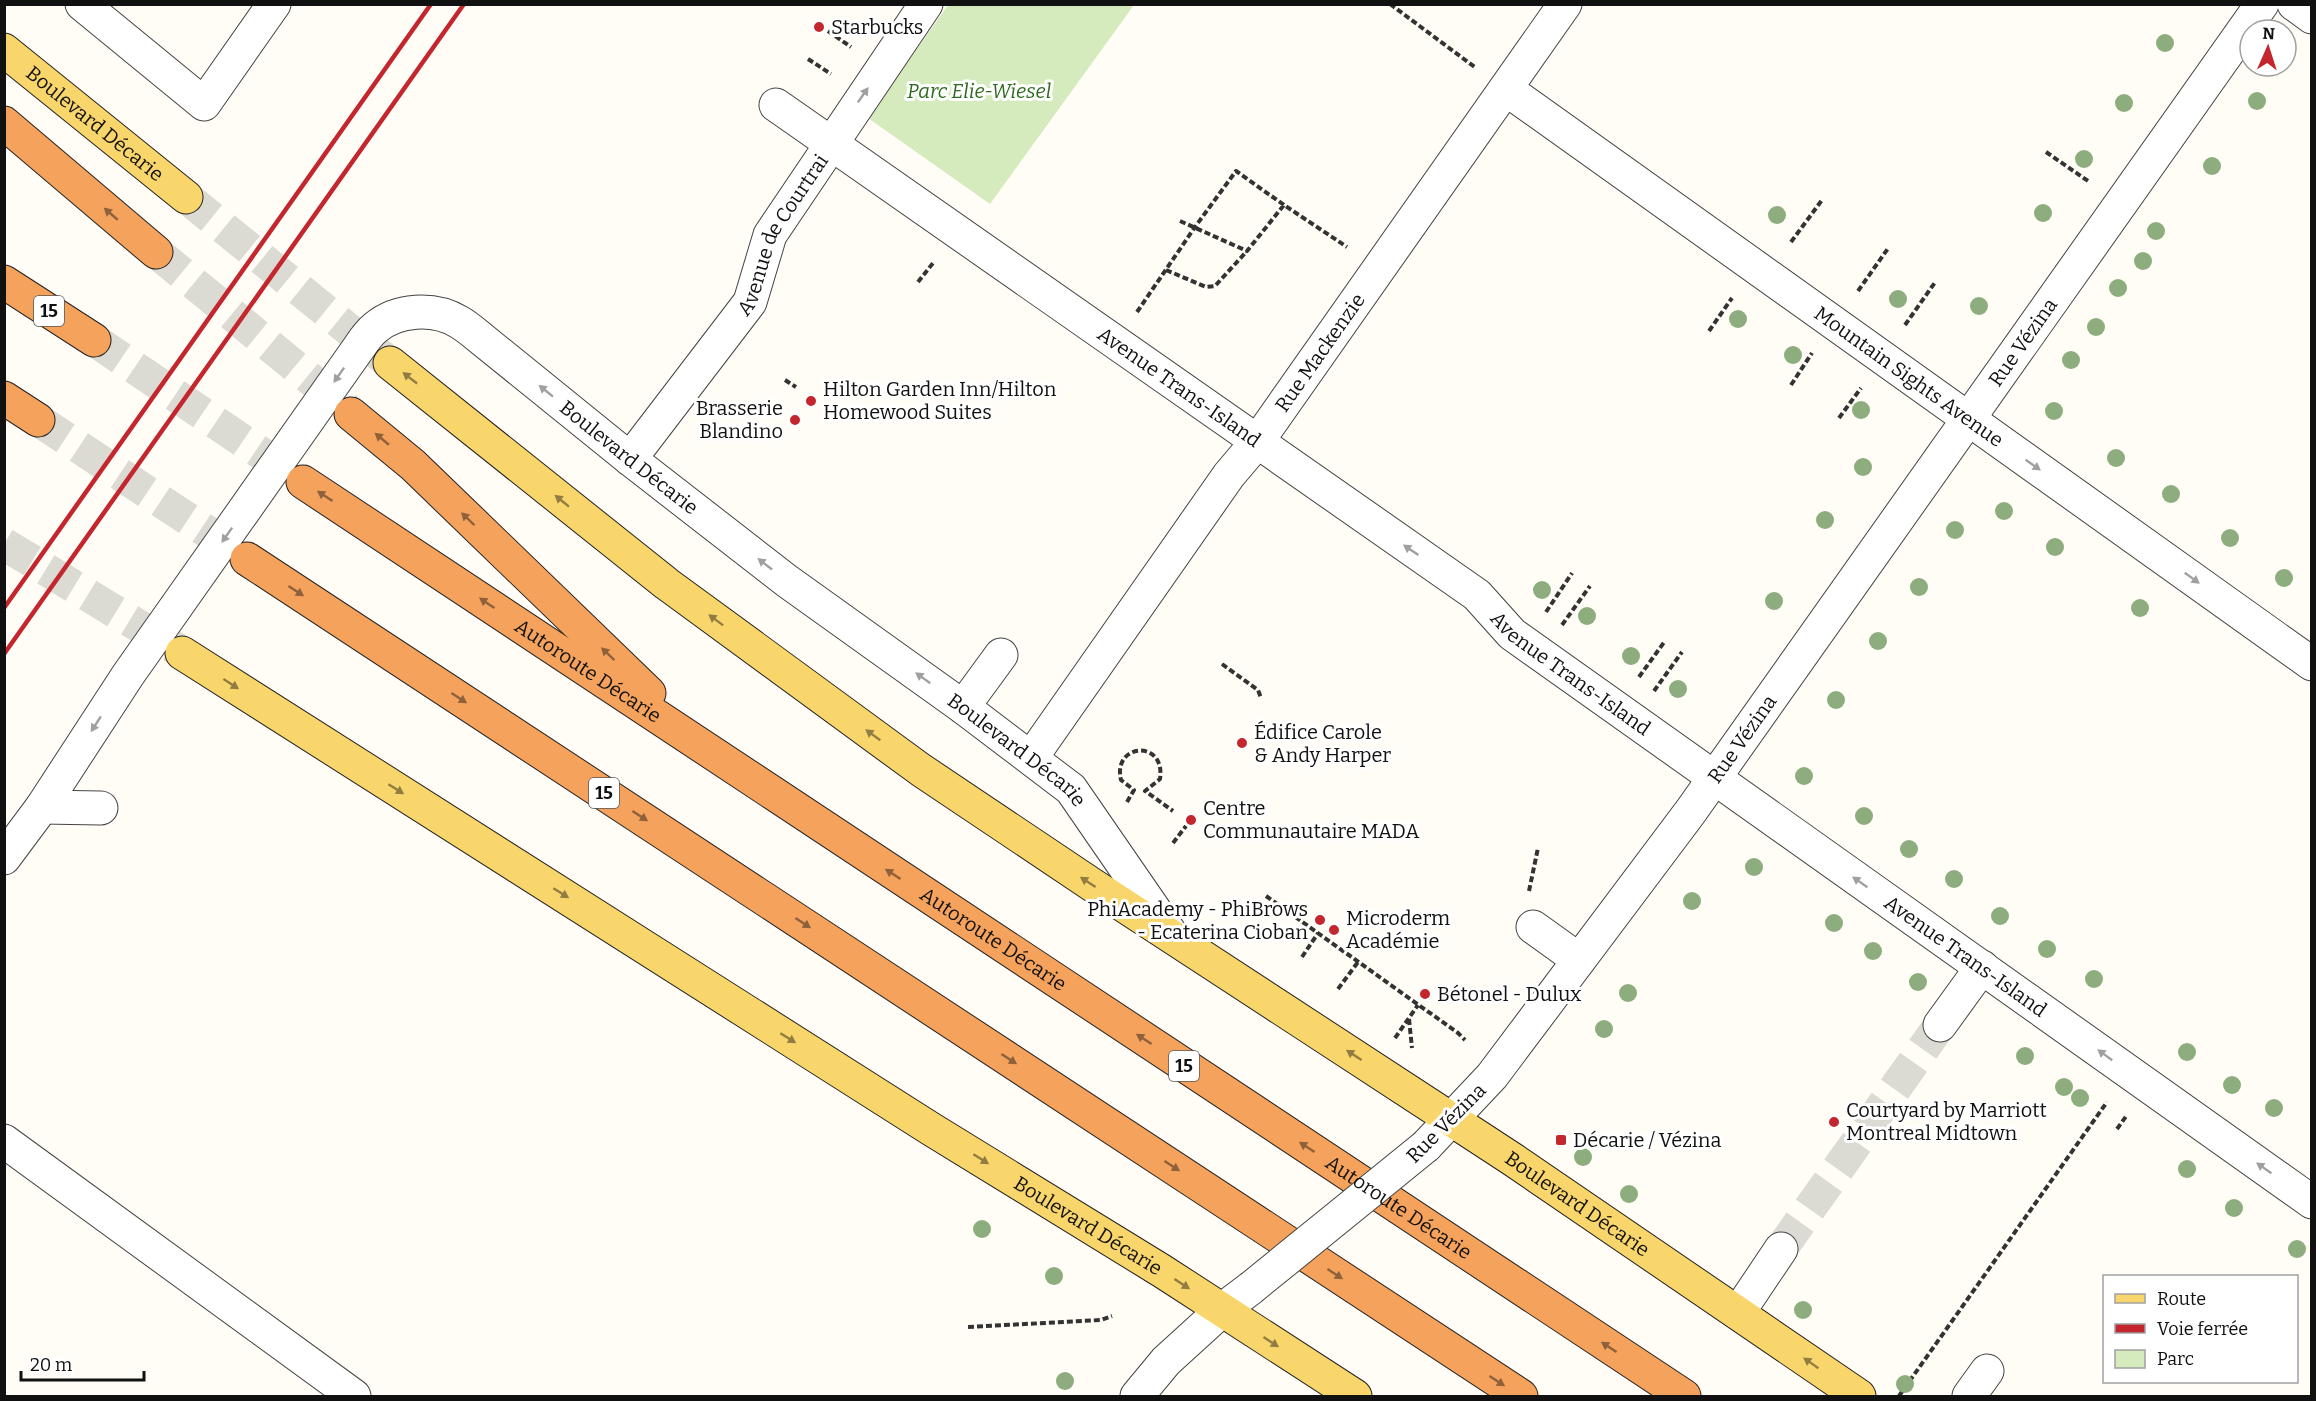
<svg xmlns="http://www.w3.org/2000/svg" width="2316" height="1401" font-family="Bitter,serif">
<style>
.green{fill:#d5ebbd}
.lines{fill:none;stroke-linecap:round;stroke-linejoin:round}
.minor-tunnel{stroke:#dbdad3;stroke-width:33;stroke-dasharray:33 16;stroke-linecap:butt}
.major-tunnel{stroke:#dbdad3;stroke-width:33;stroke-dasharray:33 16;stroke-linecap:butt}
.highway-tunnel{stroke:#dbdad3;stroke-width:33;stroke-dasharray:33 16;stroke-linecap:butt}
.minor-casing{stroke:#444;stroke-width:35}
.major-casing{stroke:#222;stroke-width:35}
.highway-casing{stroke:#222;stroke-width:35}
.path{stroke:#333;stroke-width:4;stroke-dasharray:6 3;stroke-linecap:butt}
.minor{stroke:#fff;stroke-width:33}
.major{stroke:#f9d66b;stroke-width:33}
.highway{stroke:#f5a25d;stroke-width:33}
.rail{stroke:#c4262e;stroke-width:4.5}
.minor-bridge-casing{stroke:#444;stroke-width:35;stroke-linecap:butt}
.minor-bridge{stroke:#fff;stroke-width:33}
.tree{fill:#8dad7f}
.oneway{fill:#a0a0a0}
.oneway2{fill:#8e613b}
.oneway3{fill:#917d42}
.poi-dot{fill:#c4262e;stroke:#fff;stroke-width:2}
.labels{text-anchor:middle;stroke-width:6;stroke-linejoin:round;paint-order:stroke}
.shield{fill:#fff;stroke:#585858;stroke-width:1.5}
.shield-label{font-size:18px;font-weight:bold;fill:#111}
.poi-label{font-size:20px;fill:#111;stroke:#fff;text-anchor:start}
.park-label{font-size:20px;font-style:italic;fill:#2f6b1f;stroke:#fff}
.street-label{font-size:20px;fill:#111;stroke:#fff}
</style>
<rect width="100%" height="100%" fill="#fffdf5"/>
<path class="green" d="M948,5H1134L990,204L868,118Z"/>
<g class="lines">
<path class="minor-tunnel" d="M1781,1249L1940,1025"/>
<path class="major-tunnel" d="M186,197L386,360
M4,544L180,651"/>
<path class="highway-tunnel" d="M156,252L348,410
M94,340L299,479
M38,420L247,558"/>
<g class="minor-casing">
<g id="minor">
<path d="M82,4L204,104L274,4"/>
<path d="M2294,4L2312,17"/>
<path id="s1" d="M1506,89L2312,664"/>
<path id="s2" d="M776,105L1477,595L1512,634L2312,1202"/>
<path id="s3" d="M630,459L750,302L770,235L926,4"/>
<path d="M963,707L1001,655"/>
<path id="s4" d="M1031,758L1229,475L1257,442L1565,4"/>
<path d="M42,807L101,808"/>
<path id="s5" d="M4,858L42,807L128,675L360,346C364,340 369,333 375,328C397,309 434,307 459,322C466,326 472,331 478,336L630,459L787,581L963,707L1071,789L1173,937"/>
<path d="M1533,927L1579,960"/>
<path d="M1940,1025L1982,967"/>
<path d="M4,1141L354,1396"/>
<path id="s6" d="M1426,1146L1492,1076L1691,811L2262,4"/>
<path d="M1738,1313L1781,1249"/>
<path d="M1137,1396L1166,1361L1222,1310L1251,1288"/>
<path d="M1969,1396L1987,1371"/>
</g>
</g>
<g class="major-casing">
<g id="major">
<path id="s7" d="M4,50L186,197"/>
<path id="s8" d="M390,363L667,584L921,770L1091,884L1512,1159L1859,1396"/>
<path id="s9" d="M182,653L931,1129L1162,1271L1355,1396"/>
</g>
</g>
<g class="highway-casing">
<g id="highway">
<path d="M4,123L156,252"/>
<path d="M4,282L94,340"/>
<path d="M4,398L38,420"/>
<path d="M351,414L413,465L649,693"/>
<path id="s10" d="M303,482L1684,1396"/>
<path d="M247,559L1521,1396"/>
</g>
</g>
<path class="path" d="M1390,4L1476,68
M828,31L851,47
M808,59L831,74
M2046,152L2088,181
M1180,221L1247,251L1284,205L1347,247
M1791,242L1822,200
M1166,270L1206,287L1215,286L1247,251
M918,282L933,263
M1858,291L1889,247
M1137,312L1195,227L1236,171L1284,205
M1905,325L1936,281
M1709,331L1732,298
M785,380L796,387
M1791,385L1812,353
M1839,418L1861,388
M1546,612L1572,573
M1562,625L1590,586
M1222,664L1258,690L1261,698
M1639,677L1665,641
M1654,691L1682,652
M1127,802L1134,790L1121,780C1112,743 1166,739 1160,779L1145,791L1173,811
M1173,843L1186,826
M1529,891L1538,848
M1266,896L1458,1033L1465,1040
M1302,957L1318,933
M1338,989L1358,962
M1409,1019L1412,1048
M1395,1038L1418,1005
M2117,1129L2127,1115
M968,1327L1101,1320L1112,1316
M1899,1396L2107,1102"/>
<use href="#minor" class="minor"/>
<use href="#major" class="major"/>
<use href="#highway" class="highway"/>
<path class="rail" d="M4,608L431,4
M4,654L464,4"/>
<g class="minor-bridge-casing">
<path id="minor-bridge" d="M1251,1288L1426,1146"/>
</g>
<use href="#minor-bridge" class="minor-bridge"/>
</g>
<g class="tree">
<circle cx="2165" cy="43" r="9"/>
<circle cx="2257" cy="101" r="9"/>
<circle cx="2124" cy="103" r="9"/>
<circle cx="2084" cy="159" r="9"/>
<circle cx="2212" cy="166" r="9"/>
<circle cx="2043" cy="213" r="9"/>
<circle cx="1777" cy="215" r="9"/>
<circle cx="2156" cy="231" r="9"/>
<circle cx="2143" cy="261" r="9"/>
<circle cx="2118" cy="288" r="9"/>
<circle cx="1898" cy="299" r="9"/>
<circle cx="1979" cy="306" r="9"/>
<circle cx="1738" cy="319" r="9"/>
<circle cx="2096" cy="327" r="9"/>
<circle cx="1793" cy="355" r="9"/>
<circle cx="2071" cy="360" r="9"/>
<circle cx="1861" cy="410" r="9"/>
<circle cx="2054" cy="411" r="9"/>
<circle cx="2116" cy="458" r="9"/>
<circle cx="1863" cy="467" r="9"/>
<circle cx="2171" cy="494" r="9"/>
<circle cx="2004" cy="511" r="9"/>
<circle cx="1825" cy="520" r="9"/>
<circle cx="1955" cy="530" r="9"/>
<circle cx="2230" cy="538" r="9"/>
<circle cx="2055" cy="547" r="9"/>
<circle cx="2284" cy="578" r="9"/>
<circle cx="1919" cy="587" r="9"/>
<circle cx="1542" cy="590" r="9"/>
<circle cx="1774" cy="601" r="9"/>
<circle cx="2140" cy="608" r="9"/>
<circle cx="1587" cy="616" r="9"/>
<circle cx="1878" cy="641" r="9"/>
<circle cx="1631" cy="656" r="9"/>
<circle cx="1678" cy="689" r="9"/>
<circle cx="1836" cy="700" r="9"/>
<circle cx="1804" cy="776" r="9"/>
<circle cx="1864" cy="816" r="9"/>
<circle cx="1909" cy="849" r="9"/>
<circle cx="1754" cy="867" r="9"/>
<circle cx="1954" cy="879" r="9"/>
<circle cx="1692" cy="901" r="9"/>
<circle cx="2000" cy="916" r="9"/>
<circle cx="1834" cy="923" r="9"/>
<circle cx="2047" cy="949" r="9"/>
<circle cx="1873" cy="951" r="9"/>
<circle cx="2094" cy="979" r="9"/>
<circle cx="1918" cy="982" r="9"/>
<circle cx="1628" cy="993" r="9"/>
<circle cx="1604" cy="1029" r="9"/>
<circle cx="2187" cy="1052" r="9"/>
<circle cx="2025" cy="1056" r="9"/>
<circle cx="2232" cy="1085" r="9"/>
<circle cx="2064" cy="1087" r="9"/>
<circle cx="2080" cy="1098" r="9"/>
<circle cx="2274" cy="1108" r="9"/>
<circle cx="1583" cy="1157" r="9"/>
<circle cx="2187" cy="1169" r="9"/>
<circle cx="1629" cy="1194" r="9"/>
<circle cx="2234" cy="1208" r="9"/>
<circle cx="982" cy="1229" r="9"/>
<circle cx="2297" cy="1249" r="9"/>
<circle cx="1054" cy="1276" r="9"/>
<circle cx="1803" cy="1310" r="9"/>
<circle cx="1065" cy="1381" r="9"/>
<circle cx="1905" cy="1384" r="9"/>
</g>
<defs><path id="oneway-solid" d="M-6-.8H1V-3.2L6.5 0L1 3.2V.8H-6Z" transform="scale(1.5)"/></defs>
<g class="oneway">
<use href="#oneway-solid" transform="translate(863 95) rotate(-55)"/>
<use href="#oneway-solid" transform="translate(339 375) rotate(125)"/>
<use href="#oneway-solid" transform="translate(546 391) rotate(-141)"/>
<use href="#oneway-solid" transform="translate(2033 465) rotate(35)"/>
<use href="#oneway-solid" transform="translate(227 535) rotate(125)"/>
<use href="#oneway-solid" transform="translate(1411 550) rotate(-146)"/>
<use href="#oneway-solid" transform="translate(765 564) rotate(-142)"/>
<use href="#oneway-solid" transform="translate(2192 578) rotate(36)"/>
<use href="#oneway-solid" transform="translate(923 678) rotate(-144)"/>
<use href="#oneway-solid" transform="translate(96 724) rotate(123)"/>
<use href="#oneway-solid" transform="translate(1860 882) rotate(-145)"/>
<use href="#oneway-solid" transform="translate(2105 1055) rotate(-144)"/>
<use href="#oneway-solid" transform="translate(2264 1168) rotate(-145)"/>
</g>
<g class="oneway2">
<use href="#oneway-solid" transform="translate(111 214) rotate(-139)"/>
<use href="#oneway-solid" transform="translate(382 439) rotate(-140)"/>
<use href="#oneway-solid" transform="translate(325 496) rotate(-147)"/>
<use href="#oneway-solid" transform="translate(468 519) rotate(-136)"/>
<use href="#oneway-solid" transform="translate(296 591) rotate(33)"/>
<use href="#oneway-solid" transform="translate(487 603) rotate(-146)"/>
<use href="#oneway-solid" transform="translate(608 654) rotate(-136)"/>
<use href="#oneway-solid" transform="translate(459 698) rotate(33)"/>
<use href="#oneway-solid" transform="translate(640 816) rotate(33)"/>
<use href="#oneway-solid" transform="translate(893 874) rotate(-147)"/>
<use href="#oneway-solid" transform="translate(803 923) rotate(33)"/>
<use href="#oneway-solid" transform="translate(1144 1039) rotate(-147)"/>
<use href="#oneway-solid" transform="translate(1009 1059) rotate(33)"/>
<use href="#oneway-solid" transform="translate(1307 1147) rotate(-147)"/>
<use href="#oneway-solid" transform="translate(1172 1166) rotate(33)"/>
<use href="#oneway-solid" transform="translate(1335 1274) rotate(33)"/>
<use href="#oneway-solid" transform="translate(1609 1347) rotate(-147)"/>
<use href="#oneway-solid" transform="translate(1497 1381) rotate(33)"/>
</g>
<g class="oneway3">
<use href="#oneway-solid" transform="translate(410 378) rotate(-142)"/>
<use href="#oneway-solid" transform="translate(562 501) rotate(-141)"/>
<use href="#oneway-solid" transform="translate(716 620) rotate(-143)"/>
<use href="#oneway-solid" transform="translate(231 684) rotate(33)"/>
<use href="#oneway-solid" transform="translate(873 735) rotate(-144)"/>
<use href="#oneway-solid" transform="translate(396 789) rotate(32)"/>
<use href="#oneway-solid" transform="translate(1088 882) rotate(-147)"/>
<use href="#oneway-solid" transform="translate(561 893) rotate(32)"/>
<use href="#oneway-solid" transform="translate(788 1038) rotate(32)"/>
<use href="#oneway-solid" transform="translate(1354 1055) rotate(-147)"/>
<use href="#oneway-solid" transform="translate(981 1159) rotate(32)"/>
<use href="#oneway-solid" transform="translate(1182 1284) rotate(33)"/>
<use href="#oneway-solid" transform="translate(1271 1342) rotate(33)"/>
<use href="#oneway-solid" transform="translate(1811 1363) rotate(-145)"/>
</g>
<g class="poi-dot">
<circle cx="819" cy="27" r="6"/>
<circle cx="811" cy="401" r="6"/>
<circle cx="795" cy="420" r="6"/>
<circle cx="1242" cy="743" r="6"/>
<circle cx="1191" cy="820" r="6"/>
<circle cx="1320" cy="920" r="6"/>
<circle cx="1334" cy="930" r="6"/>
<circle cx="1425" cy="994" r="6"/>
<circle cx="1834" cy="1122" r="6"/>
<rect x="1555" y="1134" width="12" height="12" rx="3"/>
</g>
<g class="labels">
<g class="shield">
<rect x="34" y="296" width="30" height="30" rx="4.5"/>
<rect x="589" y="778" width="30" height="30" rx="4.5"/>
<rect x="1169" y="1051" width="30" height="30" rx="4.5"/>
</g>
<g class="shield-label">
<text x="49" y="317">15</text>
<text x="604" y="799">15</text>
<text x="1184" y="1072">15</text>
</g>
<g class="poi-label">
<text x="831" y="34">Starbucks</text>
<text x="823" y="396">Hilton Garden Inn/Hilton<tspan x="823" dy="23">Homewood Suites</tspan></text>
<text x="783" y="415" text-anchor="end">Brasserie<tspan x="783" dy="23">Blandino</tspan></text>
<text x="1254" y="739">Édifice Carole<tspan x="1254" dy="23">&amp; Andy Harper</tspan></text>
<text x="1203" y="815">Centre<tspan x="1203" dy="23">Communautaire MADA</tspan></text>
<text x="1308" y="916" text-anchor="end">PhiAcademy - PhiBrows<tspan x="1308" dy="23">- Ecaterina Cioban</tspan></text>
<text x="1346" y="925">Microderm<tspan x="1346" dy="23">Académie</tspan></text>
<text x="1437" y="1001">Bétonel - Dulux</text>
<text x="1846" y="1117">Courtyard by Marriott<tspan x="1846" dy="23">Montreal Midtown</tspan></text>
<text x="1573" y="1147">Décarie / Vézina</text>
</g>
<g class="park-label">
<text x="979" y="98">Parc Elie-Wiesel</text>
</g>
<g class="street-label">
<text dy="7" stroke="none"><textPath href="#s7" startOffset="117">Boulevard Décarie</textPath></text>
<text dy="7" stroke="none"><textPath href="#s3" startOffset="273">Avenue de Courtrai</textPath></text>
<text dy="7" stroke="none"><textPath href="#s6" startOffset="1002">Rue Vézina</textPath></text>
<text dy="7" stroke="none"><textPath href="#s4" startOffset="498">Rue Mackenzie</textPath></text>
<text dy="7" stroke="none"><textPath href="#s1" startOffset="495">Mountain Sights Avenue</textPath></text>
<text dy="7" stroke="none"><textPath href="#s2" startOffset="492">Avenue Trans-Island</textPath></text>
<text dy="7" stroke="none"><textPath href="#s5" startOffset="954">Boulevard Décarie</textPath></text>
<text dy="7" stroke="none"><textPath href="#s10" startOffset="342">Autoroute Décarie</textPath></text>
<text dy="7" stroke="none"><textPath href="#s2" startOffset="978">Avenue Trans-Island</textPath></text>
<text dy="7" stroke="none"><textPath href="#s6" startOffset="516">Rue Vézina</textPath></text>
<text dy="7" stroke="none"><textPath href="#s5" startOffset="1440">Boulevard Décarie</textPath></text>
<text dy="7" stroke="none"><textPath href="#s10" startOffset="828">Autoroute Décarie</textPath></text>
<text dy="7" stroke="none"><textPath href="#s2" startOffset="1464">Avenue Trans-Island</textPath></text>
<text transform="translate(1446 1123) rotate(-45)" y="7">Rue Vézina</text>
<text dy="7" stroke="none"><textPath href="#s8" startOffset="1456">Boulevard Décarie</textPath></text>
<text dy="7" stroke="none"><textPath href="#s10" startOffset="1314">Autoroute Décarie</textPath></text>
<text dy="7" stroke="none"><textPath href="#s9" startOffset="1072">Boulevard Décarie</textPath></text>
</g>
</g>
<rect width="2316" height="1401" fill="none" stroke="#111111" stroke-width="12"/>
<rect x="2103" y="1275" width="195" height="108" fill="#ffffff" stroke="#a0a0a0" stroke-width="1.5"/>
<rect x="2115" y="1294" width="30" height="9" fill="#f9d66b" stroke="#a0a0a0" stroke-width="1.5"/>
<text x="2157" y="1305" font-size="18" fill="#111111">Route</text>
<rect x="2115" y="1324" width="30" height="9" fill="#c4262e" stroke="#a0a0a0" stroke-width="1.5"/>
<text x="2157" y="1335" font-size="18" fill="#111111">Voie ferrée</text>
<rect x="2115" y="1350" width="30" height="18" fill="#d5ebbd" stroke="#a0a0a0" stroke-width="1.5"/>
<text x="2157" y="1365" font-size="18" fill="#111111">Parc</text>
<g transform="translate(2268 48) rotate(3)"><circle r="28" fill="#ffffff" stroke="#a0a0a0" stroke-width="1.5"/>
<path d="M0-4.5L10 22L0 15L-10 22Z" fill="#c4262e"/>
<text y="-9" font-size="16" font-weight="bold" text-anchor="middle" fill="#111111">N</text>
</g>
<path d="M21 1371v9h123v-9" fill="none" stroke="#111111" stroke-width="3"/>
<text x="30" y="1371" font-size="18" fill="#111111" stroke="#ffffff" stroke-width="4.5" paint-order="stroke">20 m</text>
</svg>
